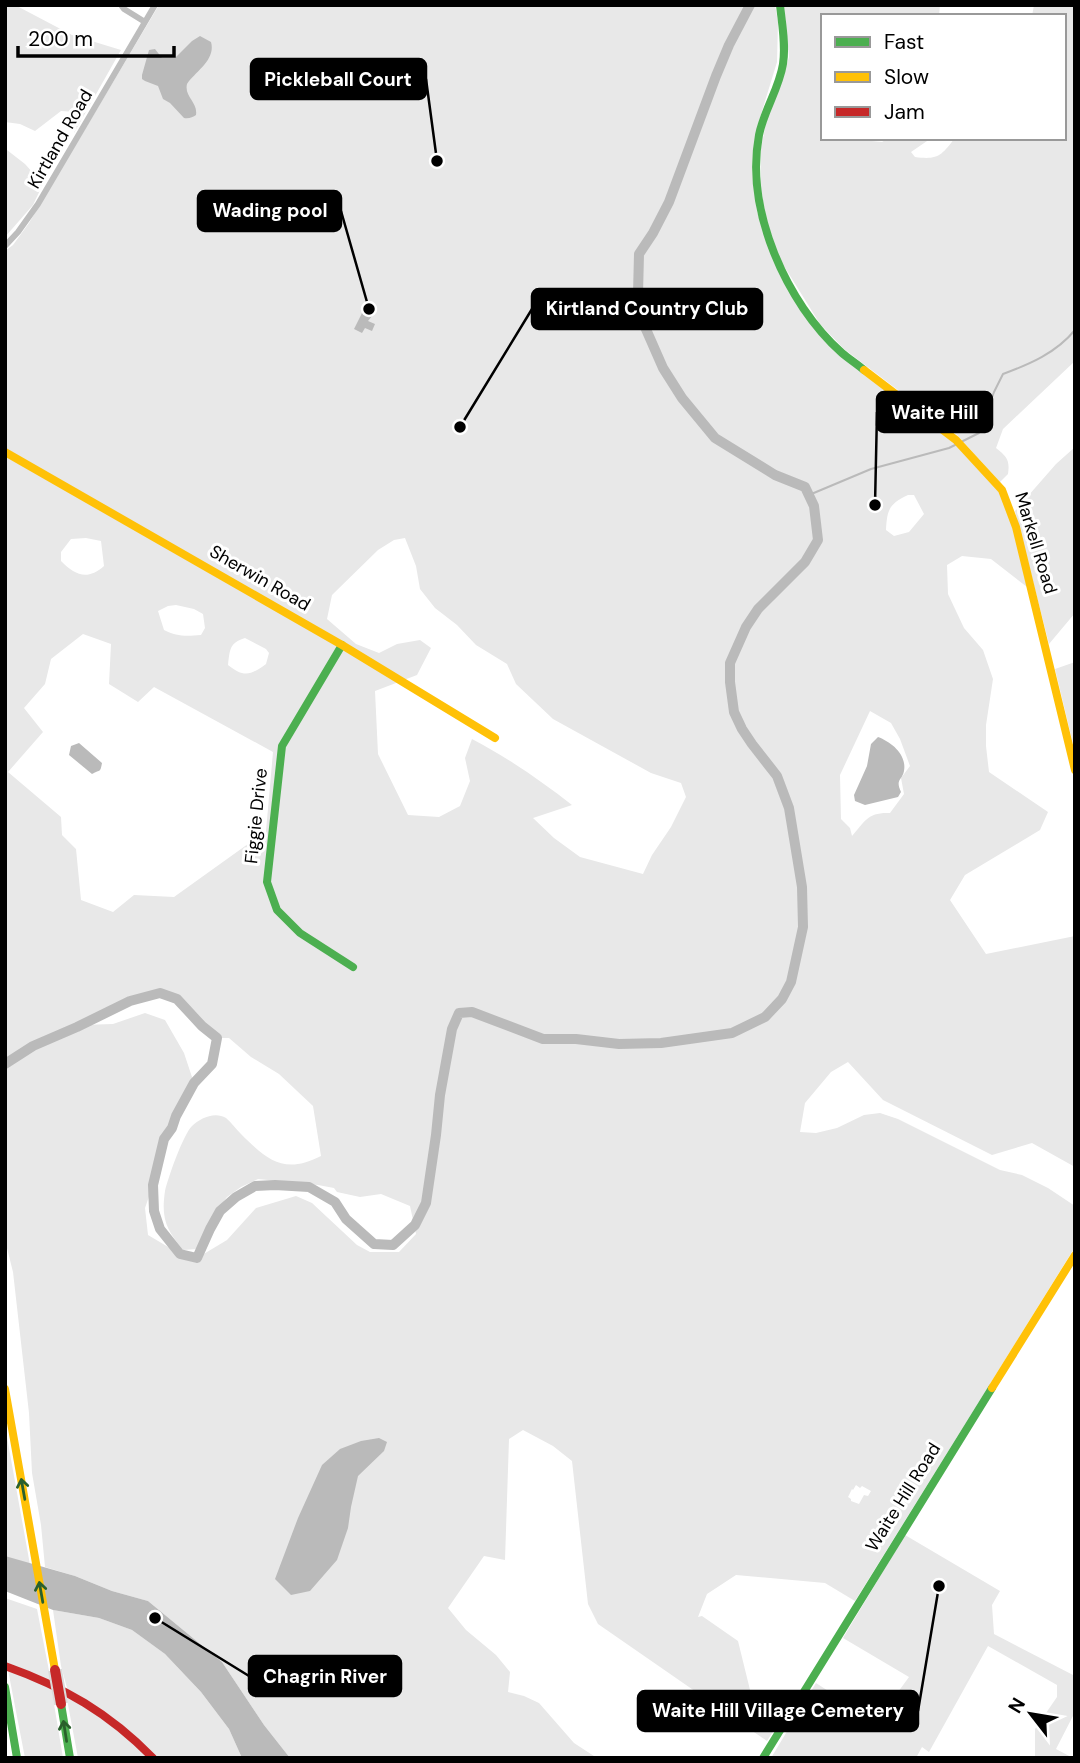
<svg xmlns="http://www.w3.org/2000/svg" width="1080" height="1763" font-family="'DM Sans',sans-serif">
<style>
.green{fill:#e8e8e8;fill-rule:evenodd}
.water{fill:#bababa}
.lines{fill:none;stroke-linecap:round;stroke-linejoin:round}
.stream{stroke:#bababa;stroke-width:2}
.river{stroke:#bababa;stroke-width:10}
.street{stroke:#bdbdbd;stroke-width:6}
.fast{stroke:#4caf50;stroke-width:8}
.slow{stroke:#ffc107;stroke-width:8}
.jam{stroke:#c62828;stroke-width:8}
.jam-bridge-casing{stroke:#dbdbdb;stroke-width:14;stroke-linecap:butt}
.jam-bridge{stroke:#c62828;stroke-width:10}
.oneway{stroke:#2a602c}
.labels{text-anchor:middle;stroke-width:6;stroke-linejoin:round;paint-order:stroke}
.street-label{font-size:18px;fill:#000;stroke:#fff}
.leader{fill:none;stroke:#000;stroke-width:2.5}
.callout-dot{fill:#000;stroke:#fff;stroke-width:2.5}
.callout{fill:#000;stroke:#000;stroke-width:2.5}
.callout-label{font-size:19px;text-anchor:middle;font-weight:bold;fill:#fff}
</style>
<rect width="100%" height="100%" fill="#fff"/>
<path class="green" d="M5,5H15L72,35L121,50L74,133L76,112L61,111L35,131L20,124L5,122Z
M159,5H775L778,22L777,62L758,124L754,164L757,212L778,269L799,308L822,338L840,354L953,442L1000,493L1014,529L1027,587L991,559L962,556L947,565L948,594L964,628L983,650L993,679L986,725V746L989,772L1048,812L1040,830L965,875L950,900L986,954L1075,936V1167L1032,1143L992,1155L883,1100L848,1062L831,1072L805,1103L800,1132L816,1133L837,1128L864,1115L880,1113L898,1119L1000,1170L1022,1175L1048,1188L1075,1206V1247L855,1601L825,1583L736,1575L707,1594L698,1617L702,1616L738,1641L751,1694L781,1719L767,1741L598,1624L588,1604L572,1461L553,1446L523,1430L509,1439L505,1560L484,1556L448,1608L466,1630L496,1655L510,1672L508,1692L524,1696L539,1703L574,1743L597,1758H290L264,1725L222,1662L148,1601L112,1591L75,1576L45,1567L41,1525L32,1473L29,1413L13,1272L5,1240V251L13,245L29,223ZM908,495H914L924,514L909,532L894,536L886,530C887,510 889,504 908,495ZM86,538L101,541L104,566C87,581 75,575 61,561V552L71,539ZM405,538L416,566L420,589L435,608L457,625L476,645L507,664L516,684L553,719L651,773L681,783L686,797L671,827L652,855L643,874L580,857L554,838L533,818L572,805C540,780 508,758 472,739L465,758L470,781L460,806L439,817L408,815L378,754L375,691L417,675L431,648L420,640L397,644L379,653L356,644L327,619L332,595L378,550L394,540ZM176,605L194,609L203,614L205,628L201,635C187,636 177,637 164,630L158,611L168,606ZM83,634L111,644L109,684L138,702L154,687L273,752L266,831L174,897L134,895L113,912L81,900L76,849L62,835L61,817L8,772L43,732L24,708L45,684L51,659ZM245,638L266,649L269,653L266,664C251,675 244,678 228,665C230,650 229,643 245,638ZM870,711L891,723L900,739L910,766L901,778L904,794L890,813C868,812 865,821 852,836L850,828L841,819L840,775ZM160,993L177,999L202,1026L217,1038H229L251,1057L279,1074L313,1106L321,1156C284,1175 267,1160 241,1134C236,1129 231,1122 226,1118C215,1111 200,1118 192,1126C183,1135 168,1178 165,1191C161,1219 166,1229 183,1250L197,1249L213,1215L227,1197L241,1187L258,1179L318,1185L334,1188L337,1192L360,1197L381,1194L410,1206L416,1234L399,1252H370L357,1245L312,1203L296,1196L256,1208L227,1240L197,1258L180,1254L148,1235L145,1208L153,1185L164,1139L172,1128L176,1116L194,1083L184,1053L165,1020L145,1013L113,1024L82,1025L130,1001ZM856,1485L860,1488L862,1486L871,1491L868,1496L864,1495L859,1504L851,1501V1499L848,1497L852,1489L853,1490Z
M784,5H940L939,16H823V138H869L872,141L882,142L889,138H929L930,139L911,152L915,157C938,160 941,156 955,138H1064V16H1032L1034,5H1075V361L1003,429L996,448C1007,457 1010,460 1008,474L1000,482L957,435L844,349L820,324L779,258L766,218L761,188V148L769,108L780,86L789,57Z
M5,145L7,150L25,164L43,184L33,205L5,237Z
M1075,447V613L1049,644L1015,511L1056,464Z
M1075,662V752L1055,669Z
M5,1426L32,1576L5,1566Z
M905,1535L1000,1591L992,1605L994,1634L1075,1676V1712L1056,1749L1073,1758H1035V1729L1057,1697V1685L988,1646L929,1752L922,1747L916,1758H771L816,1683L876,1722L909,1677L843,1638Z
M5,1598L37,1609L51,1681L7,1665L5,1653Z
M53,1610L99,1618L132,1630L165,1654L201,1692L229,1729L242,1758H155L67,1688L61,1666Z
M8,1670L51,1686L63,1758H25Z
M66,1694C95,1711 122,1731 146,1755L142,1758H78Z"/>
<path class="water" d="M200,36L211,42C216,60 196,71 187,84C184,97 198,102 196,115C193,117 189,119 184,118L170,103L163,99L158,86L145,81L142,79V75L149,50L155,49L162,58H175L192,41Z
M363,311L372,316L368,321L375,324L372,331L365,328L362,333L354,329Z
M878,737C891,742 907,754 904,771C902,781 895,779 901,792L898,797L865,805L855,801L854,795L867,766L871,744Z
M79,743L102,763C100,773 101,769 92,774L69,755L71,746Z
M379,1438L387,1442L384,1451L358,1476L351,1507L348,1528L337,1560L310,1591L291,1595L275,1579L298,1518L322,1465L340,1449L361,1441Z
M5,1556L75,1576L112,1591L148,1601L222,1662L264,1725L290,1758H242L229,1729L201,1692L165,1654L132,1630L99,1618L53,1610L5,1591Z"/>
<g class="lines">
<path class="stream" d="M963,441L979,433L994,392L1003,374C1030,364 1056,353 1075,330
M809,495L871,469L949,448L955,445"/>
<path class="river" d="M5,1064L33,1046L77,1027L130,1001L160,993L177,999L202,1026L217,1038L212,1064L194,1083L176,1116L172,1128L164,1139L153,1185L154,1211L160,1229L180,1254L197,1258L210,1229L220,1211L236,1197L255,1186L275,1185L309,1187L335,1202L346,1219L374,1244L393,1245L415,1225L426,1203L436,1135L440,1095L452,1029L459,1013L472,1012L543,1039H576L619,1044L661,1043L732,1033L765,1017L782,999L791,982L803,927L802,887L789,808L777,776L752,744L742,729L734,712L730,682V663L746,627L758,609L805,562L818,540L814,506L805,487L775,475L715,438L682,398L663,368L645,327L638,294L639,254L653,233L669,202L716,76L729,45L750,5"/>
<path class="street" d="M121,5L124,9L145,22
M5,246L18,232L38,204L155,5"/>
<path class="fast" d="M780,5C782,24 786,45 783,64C779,89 764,110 759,135C745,210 786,303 842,353C849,359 857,364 864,370
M342,645L282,746L267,882L277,910L300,933L353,967
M5,1687L17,1758
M61,1704L70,1758
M763,1758L992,1388"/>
<path class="slow" d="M864,370L956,440L1002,490L1016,527L1075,770
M5,452L342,645L495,738
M992,1388L1075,1255
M5,1389L55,1670"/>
<path class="jam" d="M5,1666C64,1687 109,1713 153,1758"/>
<g class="jam-bridge-casing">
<path id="jam-bridge" d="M55,1670L61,1704"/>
</g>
<use href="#jam-bridge" class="jam-bridge"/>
</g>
<defs><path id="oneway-shaft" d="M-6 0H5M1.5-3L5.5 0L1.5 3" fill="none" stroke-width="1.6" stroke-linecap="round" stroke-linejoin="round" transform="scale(1.75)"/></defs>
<g class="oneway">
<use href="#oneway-shaft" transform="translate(23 1489) rotate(-100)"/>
<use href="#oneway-shaft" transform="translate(41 1592) rotate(-100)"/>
<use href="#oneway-shaft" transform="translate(65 1731) rotate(-99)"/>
</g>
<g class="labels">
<g class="street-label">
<text transform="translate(60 139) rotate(-60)" y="6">Kirtland Road</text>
<text transform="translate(1036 543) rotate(73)" y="6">Markell Road</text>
<text transform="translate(260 578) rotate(30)" y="6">Sherwin Road</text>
<text transform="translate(256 816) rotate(-84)" y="6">Figgie Drive</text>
<text transform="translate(903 1497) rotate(-58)" y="6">Waite Hill Road</text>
</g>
</g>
<path class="leader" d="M437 161L426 79M369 309L341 211M460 427L532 309M875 505L877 412M155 1618L249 1676M939 1586L918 1711"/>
<g class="callout-dot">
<circle cx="437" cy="161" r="7"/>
<circle cx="369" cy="309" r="7"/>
<circle cx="460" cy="427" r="7"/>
<circle cx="875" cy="505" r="7"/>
<circle cx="155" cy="1618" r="7"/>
<circle cx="939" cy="1586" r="7"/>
</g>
<g class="callout">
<rect x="251" y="59" width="175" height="40" rx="7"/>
<rect x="198" y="191" width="143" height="40" rx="7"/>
<rect x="532" y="289" width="230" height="40" rx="7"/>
<rect x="877" y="392" width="115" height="40" rx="7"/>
<rect x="249" y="1656" width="152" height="40" rx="7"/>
<rect x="638" y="1691" width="280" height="40" rx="7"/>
</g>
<g class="callout-label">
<text x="338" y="86">Pickleball Court</text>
<text x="270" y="217">Wading pool</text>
<text x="647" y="315">Kirtland Country Club</text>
<text x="935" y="419">Waite Hill</text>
<text x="325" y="1683">Chagrin River</text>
<text x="778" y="1717">Waite Hill Village Cemetery</text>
</g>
<rect width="1080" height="1763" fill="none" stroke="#000000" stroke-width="14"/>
<rect x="821" y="14" width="245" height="126" fill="#ffffff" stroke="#999999" stroke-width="2"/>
<rect x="835" y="37" width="35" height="10" fill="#4caf50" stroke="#999999" stroke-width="2"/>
<text x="884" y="49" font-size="21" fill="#000000">Fast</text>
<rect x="835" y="72" width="35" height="10" fill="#ffc107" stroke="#999999" stroke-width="2"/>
<text x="884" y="84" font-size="21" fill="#000000">Slow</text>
<rect x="835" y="107" width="35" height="10" fill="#c62828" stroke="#999999" stroke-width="2"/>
<text x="884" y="119" font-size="21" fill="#000000">Jam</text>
<g transform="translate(1031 1714) rotate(301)" stroke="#ffffff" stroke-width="5" paint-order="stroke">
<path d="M0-5L12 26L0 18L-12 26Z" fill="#000000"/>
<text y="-10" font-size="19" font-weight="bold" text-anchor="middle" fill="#000000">N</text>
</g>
<path d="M18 46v10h156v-10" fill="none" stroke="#000000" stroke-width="3.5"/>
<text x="28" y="46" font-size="21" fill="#000000" stroke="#ffffff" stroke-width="5" paint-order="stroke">200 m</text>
</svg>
